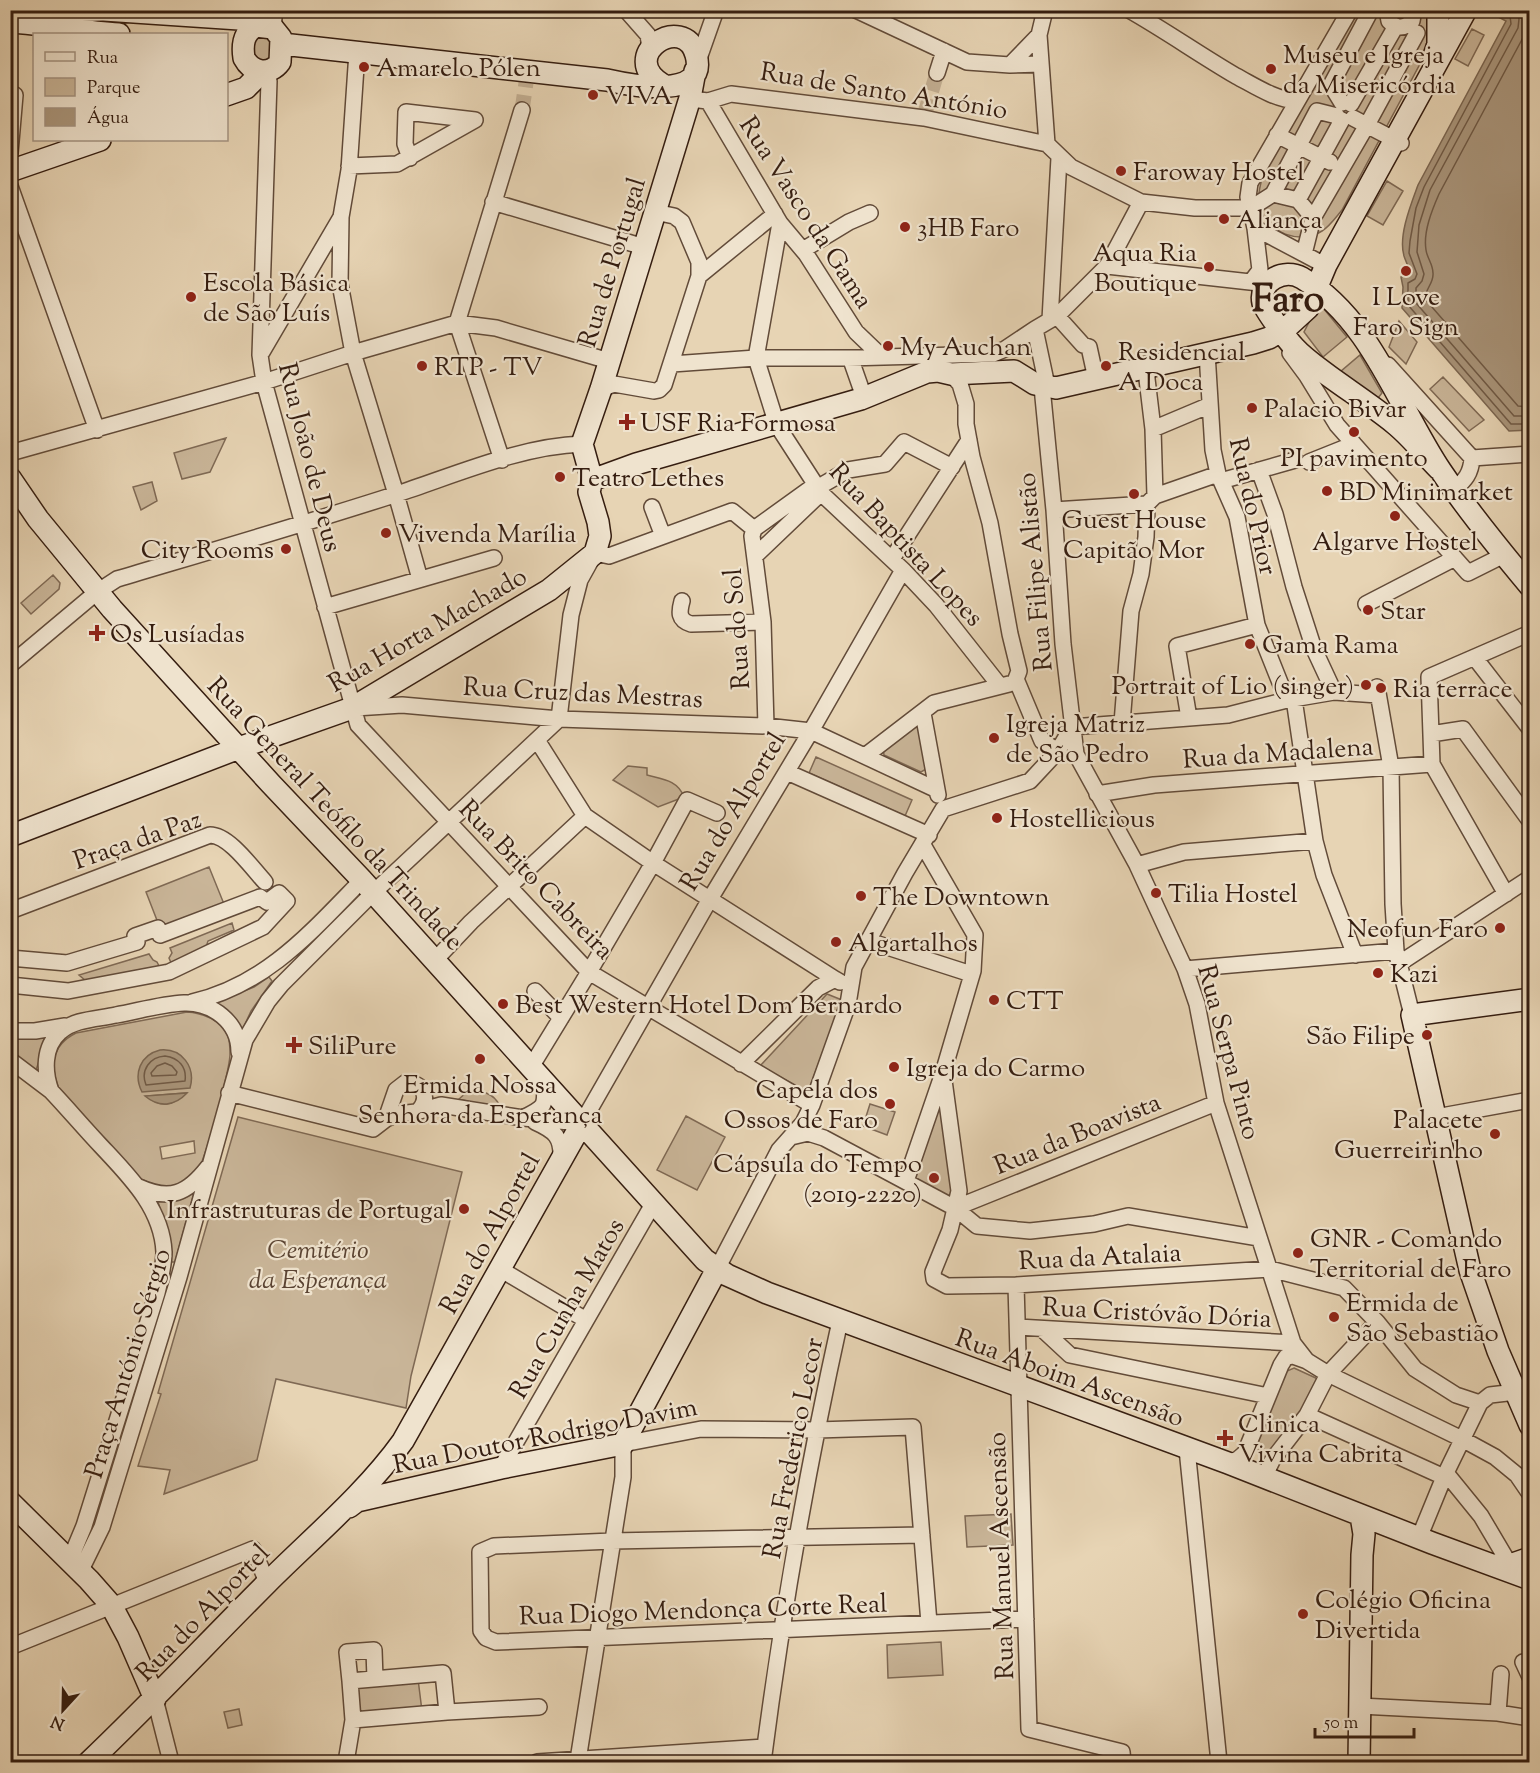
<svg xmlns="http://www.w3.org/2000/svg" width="1540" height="1773" font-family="'Sorts Mill Goudy',serif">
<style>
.green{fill:#c9b598;stroke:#7f6954;stroke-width:1.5;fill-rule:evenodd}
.water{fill:#aa967c;stroke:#7b6651;stroke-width:1.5}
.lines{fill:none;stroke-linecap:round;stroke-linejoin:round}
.shore{stroke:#705a46;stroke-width:1.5}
.street-tunnel{stroke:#c3af93;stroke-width:15;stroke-dasharray:15 8;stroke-linecap:butt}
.street-casing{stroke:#624b39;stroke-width:18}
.secondary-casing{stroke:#351d10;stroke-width:24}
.street{stroke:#efe3ce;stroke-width:15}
.secondary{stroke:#efe3ce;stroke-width:21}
.poi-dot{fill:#8f2418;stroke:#efe3ce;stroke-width:2}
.labels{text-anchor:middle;stroke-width:4.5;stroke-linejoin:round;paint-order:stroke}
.poi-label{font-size:26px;fill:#351d10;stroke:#efe3ce;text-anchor:start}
.street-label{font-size:26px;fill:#351d10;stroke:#efe3ce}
.park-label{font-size:26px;font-style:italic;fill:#5a4332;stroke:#efe3ce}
.town-label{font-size:38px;font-weight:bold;fill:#351d10;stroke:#efe3ce}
</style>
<rect width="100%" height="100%" fill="#e7d4b4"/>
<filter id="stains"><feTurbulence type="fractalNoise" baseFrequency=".00333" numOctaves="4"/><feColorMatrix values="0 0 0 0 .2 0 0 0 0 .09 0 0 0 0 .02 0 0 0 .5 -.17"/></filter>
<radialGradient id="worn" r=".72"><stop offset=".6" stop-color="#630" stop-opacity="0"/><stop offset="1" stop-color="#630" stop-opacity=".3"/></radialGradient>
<path class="green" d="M1354,11H1427L1431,18L1429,47L1342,210C1336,217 1330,226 1322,231C1300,245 1267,233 1260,208C1257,196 1260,186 1263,175Z
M1472,29L1484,35L1468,66L1455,59Z
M259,36L270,39L272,45L269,62L254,59V42Z
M1387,181L1403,191L1383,225L1367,216Z
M1319,303L1347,337L1323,357L1304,332Z
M1399,321L1417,342L1406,364L1389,347Z
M1360,355L1382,393L1378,398L1340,372Z
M1443,377L1484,420L1469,431L1430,389Z
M226,438L210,472L182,479L174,453Z
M152,482L157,501L141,510L133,487Z
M53,575L60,583L59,589L31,614L21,603Z
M916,726L924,731L928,768L921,772L884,755L883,748Z
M816,757L912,800L905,816L809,773Z
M628,766L647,768V775C662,779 678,780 684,797L658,807L613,780Z
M209,867L224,904L160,928L146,892Z
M232,923L234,930L208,941L206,947L172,965L169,958L172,953L170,948Z
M149,954L153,960L157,962L160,968L86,981L79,975Z
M269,977L272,981L251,1011L241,1033L214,1003L254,987Z
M827,994L842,1000L808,1092L760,1066Z
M187,1012C202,1013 222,1020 228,1036C230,1041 230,1049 230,1055C229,1072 205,1162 196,1174C182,1192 158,1188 141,1179L60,1092C50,1067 50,1046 76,1033ZM186,1093C171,1106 163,1109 146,1096ZM194,1141L195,1153L162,1159L160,1147Z
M48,1035L36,1070L11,1053L10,1037Z
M468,1091C482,1091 493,1092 500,1106L479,1104L459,1099Z
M870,1104L895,1112L887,1135L863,1126Z
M940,1104L952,1190L950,1197L915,1179Z
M686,1116L725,1137L697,1190L657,1170Z
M238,1117L462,1172L411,1376L406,1408L276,1379L257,1460L164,1494L170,1470L138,1466L161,1394L158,1393Z
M194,1193L175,1262H171L170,1241L158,1202L182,1199Z
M1294,1368L1318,1379L1307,1415L1272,1449L1265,1451L1258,1450L1255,1444L1280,1380L1287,1371Z
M1011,1514L1013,1545L967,1547L965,1516Z
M941,1642L943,1675L888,1678L887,1645Z
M418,1679L422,1711L356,1717L353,1685Z
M239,1709L242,1725L228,1728L224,1712Z"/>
<path class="water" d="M1487,11H1529V430L1509,431L1402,308L1403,287L1401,277L1411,274C1409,268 1406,262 1404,256C1398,236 1411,204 1418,185L1506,21Z
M160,1050C182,1048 196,1067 190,1088L142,1092C133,1074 140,1055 160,1050Z
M187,1093C175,1106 159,1108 145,1096Z"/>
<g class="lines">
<path class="shore" d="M1499,10L1510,16L1511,24L1424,187L1416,208L1410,241L1409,253L1417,274L1415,279L1408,283V305L1511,424H1530
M1515,10L1519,19L1518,28L1430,190L1419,225L1417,252L1424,274L1422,281L1416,288V303L1514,416H1530
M1526,10L1528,20L1526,32L1439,194C1432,210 1423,232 1426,250C1427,258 1433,264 1433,273C1434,283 1425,289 1425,299L1518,406L1530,407
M165,1056C179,1058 187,1067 185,1081L146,1085C140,1070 150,1057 165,1056Z
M165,1063L172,1066L177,1072L176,1075L152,1076L151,1073L157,1066Z"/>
<path class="street-tunnel" d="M522,110L526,83
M925,113L937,73"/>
<g class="street-casing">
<path id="street" d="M271,10L274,18L273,28
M626,10L648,35L650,48
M856,10L967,62L1010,65L1041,64
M1129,10C1166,31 1200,55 1236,76C1255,86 1274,99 1296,101
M1387,10L1389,21C1396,29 1405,29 1412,21L1414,10
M1039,35L1047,144
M357,52L349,170L341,217L340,284L353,353L396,494L420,579
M697,64L716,10
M1010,65L1039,35L1045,10
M263,71L269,81L260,355L264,382L358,725L589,972L812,1105
M937,73L944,51
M699,100L708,101L780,223L806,254L856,332L881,356
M708,101L731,94L924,118L1047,144L1071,167L1141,202L1195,208H1251L1273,194
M1342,103L1331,85L1371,10
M1351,104L1396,26
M1337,116L1317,111L1273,194L1298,200L1313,218L1367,125L1417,33
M1353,118L1401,143
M1277,135L1330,162
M10,153L15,95
M349,166L397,164L475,120L406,112L405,144L410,158
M10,186L97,430
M1298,200L1342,120
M493,202L644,247
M780,223L756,358L777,425L821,493L903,570L936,605L1000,686
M1255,228L1319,262
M803,250L849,222L870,213
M1304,254L1313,218
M1107,266L1259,283
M699,276L775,214
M1251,282L1260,270L1255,228L1248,197L1250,183L1350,10
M1057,316L1083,345L1089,347L1096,379
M1050,320L1059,158
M262,352L341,217
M1207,353L1213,450L1218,474L1237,517L1257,625L1287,700
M1290,353L1307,376L1337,425L1468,573L1504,555
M847,358L993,354L1005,349L1035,329
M672,364L756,358H847L851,360L864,397
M1388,365L1472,458
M1147,366V379L1153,429L1155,496
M951,374L960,384L966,404V424L972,457L990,523L1010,634L1019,671L1016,679
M1046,381L1035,329L1057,316L1107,266L1141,202
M1042,387L1054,510L1063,644L1076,754L1137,865L1185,969L1197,1004L1216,1103L1293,1343L1307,1361L1328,1374L1462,1439L1495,1457L1517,1475L1530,1494
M601,389L614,384L654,391L659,390L664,385L699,276V262L682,222L674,216L655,212
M1153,429L1210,405
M10,453L264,382L353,353L457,323L496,328L609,361
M1472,458L1530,454
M502,460L457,323L522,110
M1309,462L1354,444
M1259,470L1275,514L1294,587L1314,649L1334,692
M1221,481L1295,460
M817,488L848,470L885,464L904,442L952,467
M1454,490C1465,480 1471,474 1472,458
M652,507L663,536
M1054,510L1147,504L1155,496L1218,474
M754,529L752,536L763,622L766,726
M754,529L815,485
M755,556L821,493
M892,559L969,440
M682,601C679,612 678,620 691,624L763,622
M1366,604L1455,558
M325,607L494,558
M1475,658L1530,729
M10,665L97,592L117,579C211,551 304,524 397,494C455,475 521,446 582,444
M1016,679L1042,741L1058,751
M1377,687L1391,767L1393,904L1396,951L1412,1015
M1294,699L1315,841L1324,875L1355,955
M355,708L402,705L559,719L766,726L811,731L935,789
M923,713L938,795
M1189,718L1177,646L1257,625
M1122,723L1131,611L1141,574L1146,537L1147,504
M1072,727L1228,715L1287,700L1334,692L1378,695
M1431,734L1463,729L1530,821
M537,740L585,816L653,863L835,979
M865,756L934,703L1009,684
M787,772L929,835
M1097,794L1154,785L1432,764
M943,809L1030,781L1058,751L1072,727
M923,845L975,935L973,971L943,1073L959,1191L950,1230L933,1272L934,1279L947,1286L1016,1285L1270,1269L1344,1288L1377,1322L1415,1369L1456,1395L1480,1403
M1137,865L1184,852L1315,841
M1506,894L1432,764L1429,677L1530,633
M10,911L210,835C229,835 252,868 265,882
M867,943L878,944L965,972L973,971
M10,958L67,963L137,942L135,936L158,928L160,935L260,897L267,902L279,893L287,901L263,927L169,972L68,991L10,985
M435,960L471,922L585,816
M1400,963L1530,878
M1185,969L1396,951
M535,991L561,1018
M192,1002C266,985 311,932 362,880
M10,1031H35L65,1026
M10,1060L51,1091
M741,1064L818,988L835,979L840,982
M531,1067L589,972L653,863L687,800L717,813
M229,1093L373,1129L386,1119L397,1114L416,1112L441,1105L523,1118L582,1123L710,899L811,731L903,570
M1436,1117L1530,1100
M523,1118C545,1107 546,1107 544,1082
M386,1119L396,1090L405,1083C422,1081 431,1097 419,1110
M535,1122C555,1131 562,1137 561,1159
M791,1137L808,1133L824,1138L955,1208L977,1226L1030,1231L1094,1224L1128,1216L1259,1238
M906,1181L942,1076
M139,1187C170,1201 187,1194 208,1167
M955,1208L1216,1103
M500,1269L586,1320
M717,1269L779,1150L803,1123L812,1105L848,1004L854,967L905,873L943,809
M1016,1285L1029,1729L1122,1752L1123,1762
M1018,1327L1293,1343
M1042,1329L1070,1355L1268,1396
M1307,1415L1444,1477
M1187,1449L1219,1762
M1228,1463L1238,1459L1245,1453L1281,1365L1286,1357L1293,1356L1307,1361
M501,1468L653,1204
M1446,1473L1481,1516L1510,1565
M1264,1477L1273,1459L1307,1415L1328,1374L1377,1322
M922,1535L612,1541L494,1546L480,1552L481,1631L486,1638L496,1642L1026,1619
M1419,1538L1444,1477L1480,1403L1490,1395L1516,1392
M69,1562L84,1526L157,1293C160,1280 164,1266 164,1252C162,1208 129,1176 101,1146C84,1128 68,1109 51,1091C44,1072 43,1047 60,1032C74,1019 98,1019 116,1015C138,1011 162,1004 184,1003C212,1002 239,1022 239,1052
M80,1572L102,1527L179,1277L245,1040L268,1001L281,985L373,893L559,719L571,615L580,580L595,553L609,556L732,511L754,529
M10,1647L253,1549L267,1582
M1523,1662L1530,1677
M350,1681L347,1652L374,1650L375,1679
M155,1699L171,1762
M1360,1706L1498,1713L1530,1718
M447,1712L443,1673L350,1681L353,1720L447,1712L539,1707
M1498,1713L1501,1674
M578,1760L623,1477V1444L701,1429L817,1430L913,1427L929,1623
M346,1762L353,1720
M537,1762L765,1747
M763,1762C782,1614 808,1466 840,1321"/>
</g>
<g class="secondary-casing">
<path id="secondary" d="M104,10L239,19L249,21L256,26
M21,12L102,10
M10,22C47,24 83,32 119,34
M256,26L273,28L281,38L280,62C270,76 252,73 244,58C242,45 243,33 256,26Z
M282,44L607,80C629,85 709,101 696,55C684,11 615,56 663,85
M1434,56L1438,44V13
M226,95L246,88L263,71
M10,171L100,140
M1283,331L1308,308L1326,265L1466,10
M1439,469C1425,455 1411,437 1395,424C1374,407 1351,392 1329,376C1317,367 1304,358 1294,347C1288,341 1265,310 1263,303C1258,281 1284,268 1302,278C1372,320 1398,407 1441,471C1468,511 1499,549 1530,586
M10,478L38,519L112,609L271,784L362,880L705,1260L727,1275L767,1293L1228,1463L1432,1543L1530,1579
M592,480L636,464L861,399L927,372L938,371L951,374L1014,371L1035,384L1056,388L1253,343L1269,338L1282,330
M10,836L239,748L352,708L549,590L595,553L600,536L598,522L589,492L592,480L582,444L601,389L690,98L695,71
M1530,999L1412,1015L1470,1270L1498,1351L1530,1425
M10,1502L89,1580L111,1605L128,1637L155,1699
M349,1507L357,1501L501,1468L623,1444L717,1269
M1495,1565H1510L1530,1558
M89,1762C150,1704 207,1643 267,1583C313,1537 365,1494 403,1441L582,1123
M1359,1762L1362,1555L1364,1534L1361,1516"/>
</g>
<use href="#street" class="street"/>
<use href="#secondary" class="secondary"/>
</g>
<g class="poi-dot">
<circle cx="364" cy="67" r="6"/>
<circle cx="1271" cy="69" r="6"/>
<circle cx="593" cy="95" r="6"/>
<circle cx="1121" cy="171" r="6"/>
<circle cx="1224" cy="219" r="6"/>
<circle cx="905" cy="227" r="6"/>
<circle cx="1209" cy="267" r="6"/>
<circle cx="1406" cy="271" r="6"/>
<circle cx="191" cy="297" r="6"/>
<circle cx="888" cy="346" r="6"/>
<circle cx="422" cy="366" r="6"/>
<circle cx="1106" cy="366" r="6"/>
<circle cx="1252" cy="408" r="6"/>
<path d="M624 413h6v6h6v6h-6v6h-6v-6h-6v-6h6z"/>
<circle cx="1354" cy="432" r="6"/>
<circle cx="560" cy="477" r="6"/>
<circle cx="1327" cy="491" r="6"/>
<circle cx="1134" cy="494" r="6"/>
<circle cx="1395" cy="516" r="6"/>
<circle cx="386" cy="533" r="6"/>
<circle cx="286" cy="549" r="6"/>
<circle cx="1368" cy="610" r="6"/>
<path d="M94 624h6v6h6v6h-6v6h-6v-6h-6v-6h6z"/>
<circle cx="1250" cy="644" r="6"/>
<circle cx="1366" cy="685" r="6"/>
<circle cx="1381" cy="688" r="6"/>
<circle cx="994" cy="738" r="6"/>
<circle cx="997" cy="818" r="6"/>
<circle cx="1156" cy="893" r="6"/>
<circle cx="861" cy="896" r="6"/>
<circle cx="1500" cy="928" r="6"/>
<circle cx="836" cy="942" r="6"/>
<circle cx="1378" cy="973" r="6"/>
<circle cx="994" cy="1000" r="6"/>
<circle cx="503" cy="1004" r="6"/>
<circle cx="1427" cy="1035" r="6"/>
<path d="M291 1036h6v6h6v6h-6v6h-6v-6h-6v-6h6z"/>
<circle cx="480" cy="1059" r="6"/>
<circle cx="894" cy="1067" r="6"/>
<circle cx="890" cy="1104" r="6"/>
<circle cx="1495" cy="1134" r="6"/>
<circle cx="934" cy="1178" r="6"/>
<circle cx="464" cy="1209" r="6"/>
<circle cx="1298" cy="1253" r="6"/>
<circle cx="1334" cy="1317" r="6"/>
<path d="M1222 1429h6v6h6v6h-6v6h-6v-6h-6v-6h6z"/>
<circle cx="1303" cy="1614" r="6"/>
</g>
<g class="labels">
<g class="poi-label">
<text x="1283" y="63">Museu e Igreja<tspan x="1283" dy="30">da Misericórdia</tspan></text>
<text x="376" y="76">Amarelo Pólen</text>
<text x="605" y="104">VIVA</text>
<text x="1133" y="180">Faroway Hostel</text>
<text x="1236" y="228">Aliança</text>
<text x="917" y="236">3HB Faro</text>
<text x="1197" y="261" text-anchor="end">Aqua Ria<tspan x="1197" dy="30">Boutique</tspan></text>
<text x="203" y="291">Escola Básica<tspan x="203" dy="30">de São Luís</tspan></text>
<text x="1406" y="305" text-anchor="middle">I Love<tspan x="1406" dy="30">Faro Sign</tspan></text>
<text x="900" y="355">My Auchan</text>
<text x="1118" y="360">Residencial<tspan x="1118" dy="30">A Doca</tspan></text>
<text x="434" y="375">RTP - TV</text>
<text x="1264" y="417">Palacio Bivar</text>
<text x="640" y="431">USF Ria Formosa</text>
<text x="1354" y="466" text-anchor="middle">PI pavimento</text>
<text x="572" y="486">Teatro Lethes</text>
<text x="1339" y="500">BD Minimarket</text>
<text x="1134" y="528" text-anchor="middle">Guest House<tspan x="1134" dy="30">Capitão Mor</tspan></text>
<text x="398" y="542">Vivenda Marília</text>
<text x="1395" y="550" text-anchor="middle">Algarve Hostel</text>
<text x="274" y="558" text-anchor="end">City Rooms</text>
<text x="1380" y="619">Star</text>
<text x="110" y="642">Os Lusíadas</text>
<text x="1262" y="653">Gama Rama</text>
<text x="1354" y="694" text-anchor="end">Portrait of Lio (singer)</text>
<text x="1393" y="697">Ria terrace</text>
<text x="1006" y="732">Igreja Matriz<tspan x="1006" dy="30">de São Pedro</tspan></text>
<text x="1009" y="827">Hostellicious</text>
<text x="1168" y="902">Tilia Hostel</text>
<text x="873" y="905">The Downtown</text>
<text x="1488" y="937" text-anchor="end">Neofun Faro</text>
<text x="848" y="951">Algartalhos</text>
<text x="1390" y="982">Kazi</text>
<text x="1006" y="1009">CTT</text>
<text x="515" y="1013">Best Western Hotel Dom Bernardo</text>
<text x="1415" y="1044" text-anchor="end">São Filipe</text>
<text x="308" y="1054">SiliPure</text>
<text x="906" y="1076">Igreja do Carmo</text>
<text x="480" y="1093" text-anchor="middle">Ermida Nossa<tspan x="480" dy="30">Senhora da Esperança</tspan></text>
<text x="878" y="1098" text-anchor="end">Capela dos<tspan x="878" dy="30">Ossos de Faro</tspan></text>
<text x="1483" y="1128" text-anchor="end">Palacete<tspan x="1483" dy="30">Guerreirinho</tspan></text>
<text x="922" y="1172" text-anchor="end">Cápsula do Tempo<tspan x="922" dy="30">(2019-2220)</tspan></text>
<text x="452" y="1218" text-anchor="end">Infrastruturas de Portugal</text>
<text x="1310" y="1247">GNR - Comando<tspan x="1310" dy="30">Territorial de Faro</tspan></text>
<text x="1346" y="1311">Ermida de<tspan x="1346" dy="30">São Sebastião</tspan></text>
<text x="1238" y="1432">Clinica<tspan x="1238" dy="30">Vivina Cabrita</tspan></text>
<text x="1315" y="1608">Colégio Oficina<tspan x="1315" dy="30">Divertida</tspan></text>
</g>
<g class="street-label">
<text transform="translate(884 90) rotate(9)" y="9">Rua de Santo António</text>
<text transform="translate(807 212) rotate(57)" y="9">Rua Vasco da Gama</text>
<text transform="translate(611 262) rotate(-73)" y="9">Rua de Portugal</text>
<text transform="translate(311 457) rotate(76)" y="9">Rua João de Deus</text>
<text transform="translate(1254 506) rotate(77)" y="9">Rua do Prior</text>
<text transform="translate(907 544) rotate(47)" y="9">Rua Baptista Lopes</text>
<text transform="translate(1034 572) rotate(-95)" y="9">Rua Filipe Alistão</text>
<text transform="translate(427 629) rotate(-30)" y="9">Rua Horta Machado</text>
<text transform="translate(736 629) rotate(-94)" y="9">Rua do Sol</text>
<text transform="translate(583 692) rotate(3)" y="9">Rua Cruz das Mestras</text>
<text transform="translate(1278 752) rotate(-4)" y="9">Rua da Madalena</text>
<text transform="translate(732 811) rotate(-59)" y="9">Rua do Alportel</text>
<text transform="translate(336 813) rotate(47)" y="9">Rua General Teófilo da Trindade</text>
<text transform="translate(137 839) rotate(-19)" y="9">Praça da Paz</text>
<text transform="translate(537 879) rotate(46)" y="9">Rua Brito Cabreira</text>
<text transform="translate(1230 1052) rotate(75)" y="9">Rua Serpa Pinto</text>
<text transform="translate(1077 1133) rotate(-22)" y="9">Rua da Boavista</text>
<text transform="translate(489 1233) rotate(-61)" y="9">Rua do Alportel</text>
<text transform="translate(1100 1256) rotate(-3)" y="9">Rua da Atalaia</text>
<text transform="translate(566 1308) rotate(-60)" y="9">Rua Cunha Matos</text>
<text transform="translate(1157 1312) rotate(3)" y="9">Rua Cristóvão Dória</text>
<text transform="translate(127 1363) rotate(-73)" y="9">Praça António Sérgio</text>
<text transform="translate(1070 1377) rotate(20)" y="9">Rua Aboim Ascensão</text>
<text transform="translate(545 1435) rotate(-11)" y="9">Rua Doutor Rodrigo Davim</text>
<text transform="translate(792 1448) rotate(-79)" y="9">Rua Frederico Lecor</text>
<text transform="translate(1000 1556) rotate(-92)" y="9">Rua Manuel Ascensão</text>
<text transform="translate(703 1609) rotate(-2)" y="9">Rua Diogo Mendonça Corte Real</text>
<text transform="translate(202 1612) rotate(-46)" y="9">Rua do Alportel</text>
</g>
<g class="park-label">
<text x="318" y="1258">Cemitério<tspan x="318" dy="30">da Esperança</tspan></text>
</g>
<g class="town-label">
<text x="1288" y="311">Faro</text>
</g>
</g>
<rect width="1540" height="1773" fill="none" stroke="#e7d4b4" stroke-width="36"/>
<rect x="12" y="12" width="1516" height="1749" fill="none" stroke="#351d10" stroke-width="3"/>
<rect x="18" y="18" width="1504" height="1737" fill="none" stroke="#351d10" stroke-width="1.5"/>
<rect x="33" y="33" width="195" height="108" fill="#efe3ce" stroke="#a59482" stroke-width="1.5"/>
<rect x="45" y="52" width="30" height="9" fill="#efe3ce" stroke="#a59482" stroke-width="1.5"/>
<text x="87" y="63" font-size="18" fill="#351d10">Rua</text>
<rect x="45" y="78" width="30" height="18" fill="#c9b598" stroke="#a59482" stroke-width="1.5"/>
<text x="87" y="93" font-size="18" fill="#351d10">Parque</text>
<rect x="45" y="108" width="30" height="18" fill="#aa967c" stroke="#a59482" stroke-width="1.5"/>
<text x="87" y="123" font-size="18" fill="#351d10">Água</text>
<g transform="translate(63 1710) rotate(202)" stroke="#efe3ce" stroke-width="4.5" paint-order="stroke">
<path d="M0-4.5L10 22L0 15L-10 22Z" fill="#351d10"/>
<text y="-9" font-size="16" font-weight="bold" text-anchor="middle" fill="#351d10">N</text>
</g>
<path d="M1315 1728v9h99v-9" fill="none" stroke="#351d10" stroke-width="3"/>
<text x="1324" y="1728" font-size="18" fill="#351d10" stroke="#efe3ce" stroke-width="4.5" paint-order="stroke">50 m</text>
<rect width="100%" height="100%" filter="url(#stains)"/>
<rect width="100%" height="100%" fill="url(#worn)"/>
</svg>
